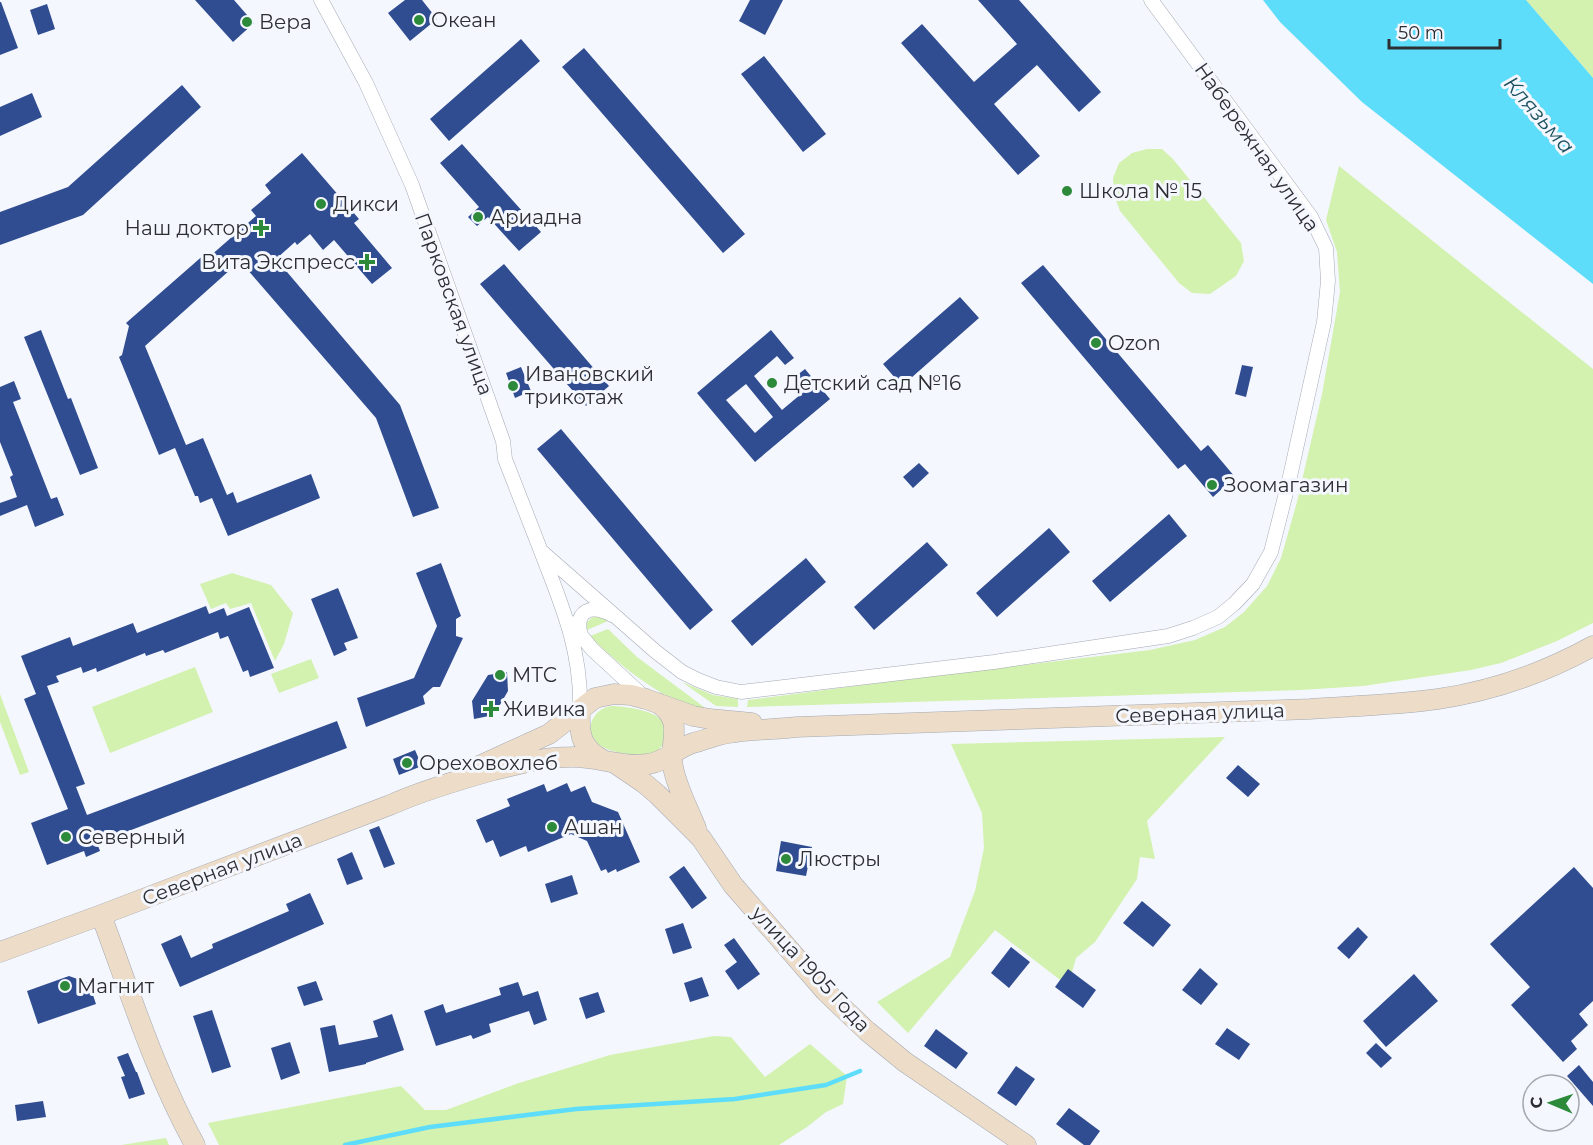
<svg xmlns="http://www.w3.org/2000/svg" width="1593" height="1145" font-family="Montserrat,sans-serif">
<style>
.green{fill:#d3f1af}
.water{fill:#5dddfa}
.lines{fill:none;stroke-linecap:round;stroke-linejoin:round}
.stream{stroke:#5dddfa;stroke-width:4.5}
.building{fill:#314d91;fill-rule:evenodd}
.street-casing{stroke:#a4a9b3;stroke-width:15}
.secondary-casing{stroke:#a4a9b3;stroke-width:21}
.street{stroke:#fff;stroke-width:14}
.secondary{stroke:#ecdcc8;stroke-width:20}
.poi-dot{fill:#2d8a3b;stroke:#f4f7fe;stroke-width:2}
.labels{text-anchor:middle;stroke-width:6;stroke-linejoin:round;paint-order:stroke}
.poi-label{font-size:20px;fill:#2c2e32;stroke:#f4f7fe;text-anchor:start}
.street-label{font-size:20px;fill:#2c2e32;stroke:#f4f7fe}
.water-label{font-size:21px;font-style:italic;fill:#1b515d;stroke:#f4f7fe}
</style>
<rect width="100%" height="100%" fill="#f4f7fe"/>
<path class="green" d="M1526,0H1593V78Z
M1147,149H1162L1173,159L1241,243L1244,261L1236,276L1210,294L1192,293L1179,283L1120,211L1114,195L1113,178L1119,163L1132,153Z
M1339,166L1593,369V623L1557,641L1501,663L1471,670L1363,686L1301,690L747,707L748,700L939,675L1150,650L1195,640L1225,627L1244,612L1267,586L1281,558L1297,502L1322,394L1340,292L1337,252L1326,220Z
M232,573L271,585L293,613L284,644L275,661L251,603L230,609L226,603L211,609L200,584Z
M599,616L608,621L587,630V622L593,617Z
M608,629L637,657L704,707V711C694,707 683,704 673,699C645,685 612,659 590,636Z
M311,659L319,678L279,693L271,674Z
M195,667L213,712L110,753L92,707Z
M682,682L713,695L738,699V707L716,706Z
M0,694L29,772L20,775L0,722Z
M611,706C623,706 651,710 659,718C676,733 662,756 641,755C631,755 609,752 601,746C583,733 590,710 611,706Z
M1225,737L1147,821L1155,859L1140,857L1137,879L1095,942L1076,958L1068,986L995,930L908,1033L877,1002L950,957L975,891L984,848L982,813L951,744Z
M714,1036L731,1037L765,1077L810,1044L847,1076L843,1104L826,1112L807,1127L779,1145H219L208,1123L401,1086L425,1110H446L519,1083L610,1055Z
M166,1138L169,1145H121Z"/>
<path class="water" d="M1263,0H1526L1593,78V284L1362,102L1280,22Z"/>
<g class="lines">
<path class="stream" d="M345,1145L430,1127L576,1109L735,1099L826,1085L860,1071"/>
</g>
<path class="building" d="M195,0H234L254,23L233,42Z
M405,0H422L437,19L410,41L388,13Z
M750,0H783L765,35L739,21Z
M978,0H1019L1101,92L1079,112L1037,65L994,104L1040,156L1018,175L901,43L922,24L974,82L1017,44Z
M0,2H1L18,48L0,55Z
M47,4L55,29L38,35L30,10Z
M521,39L540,61L449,141L430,119Z
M584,48L745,234L723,253L562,67Z
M764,56L826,134L803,152L741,74Z
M182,85L201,107L83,215L0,245V212L68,187Z
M32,93L42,117L0,136V107Z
M462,144L541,232L519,251L488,217L477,226L468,217L479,207L440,163Z
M302,153L359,219L354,223L392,268L372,284L334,240L323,250L310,234L297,245L295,242L276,259L400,405L439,508L413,517L376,418L240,261L145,346L186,445L203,438L227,495L233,492L237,503L311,474L320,498L228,536L212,498L200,503L198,496H195L175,448L159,455L119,357L122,355L129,326L126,323L206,253L209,257L256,216L251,210L271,193L265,185Z
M504,264L609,386L586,406L480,284Z
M1043,265L1201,451L1208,445L1235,477L1213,497L1185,464L1178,469L1021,283Z
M960,297L979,318L902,386L883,364Z
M41,330L68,399L71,398L98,468L80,475L24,337Z
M771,330L794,358L785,365L777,356L754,376L782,410L807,389L796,376L805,369L830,399L755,462L697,393ZM746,384L773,417L755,433L726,400Z
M1242,365L1253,367L1246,397L1235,394Z
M521,367L531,391L515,398L506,373Z
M14,381L21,399L13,402L51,499L57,497L64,515L35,527L27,505L0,516V503L17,497L10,477L13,475L0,442V387Z
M561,429L713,610L690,630L537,449Z
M919,463L929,473L913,488L903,477Z
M1169,514L1187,536L1110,602L1092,581Z
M1049,528L1070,552L997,617L976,593Z
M927,542L948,565L874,630L854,607Z
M806,558L826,582L752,646L731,621Z
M441,563L461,616L456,619V636L463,638L440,687H433L423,696L425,704L366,727L357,698L414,678L437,626L416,573Z
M338,588L358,638L344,643L347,650L334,656L311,599Z
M206,606L209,614L224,608L227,616L249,607L274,668L250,677L248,670L243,672L228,636L220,639L218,632L165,653L163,650L146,656L145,653L97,672L96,668L83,673L81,667L56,676L59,682L47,686L85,784L76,787L87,815L337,721L347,748L97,843L100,851L86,857L84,851L47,865L31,823L68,809L24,699L36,694L21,656L70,637L73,646L133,623L137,633Z
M507,672L508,691L494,715L474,719L472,701L488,675Z
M415,750L422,766L399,775L393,759Z
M1238,765L1260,784L1248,797L1226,778Z
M567,783L571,792L585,786L592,802L618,812L640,862L617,872L616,869L608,873L606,869L601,871L587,841L571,834L528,852L526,846L500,857L493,840L486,843L476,820L510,806L507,799L544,784L547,792Z
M379,826L395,864L384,868L369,830Z
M781,841L812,847L806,876L776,871Z
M352,852L363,879L347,885L337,859Z
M684,866L707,898L692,909L669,877Z
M1574,867L1593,888V1001L1579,1014L1588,1025L1571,1041L1577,1049L1563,1062L1511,1005L1530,987L1490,944Z
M572,875L578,894L551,903L545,884Z
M310,893L324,924L180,987L161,944L181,935L191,958L213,948L212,944L289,911L286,904Z
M1142,901L1171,925L1153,947L1123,923Z
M683,923L692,948L673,954L665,929Z
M1358,927L1368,937L1349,959L1337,948Z
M734,938L760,974L738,990L725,971L737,962L724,945Z
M1011,947L1030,962L1009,988L991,973Z
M1200,968L1218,984L1201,1005L1182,990Z
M1068,969L1096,990L1083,1008L1055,987Z
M1414,974L1438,1001L1386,1047L1363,1021Z
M69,976L89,983L96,1004L38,1024L27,991Z
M702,977L709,996L690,1002L684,983Z
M316,981L323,1000L304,1006L297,987Z
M518,982L523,996L538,991L547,1020L534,1025L529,1011L489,1024L491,1032L473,1039L471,1035L436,1046L424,1011L443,1004L446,1013L501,995L499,988Z
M598,992L605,1012L586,1019L579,998Z
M212,1010L231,1067L212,1073L193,1016Z
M392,1014L404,1050L366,1063V1064L329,1072L320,1028L335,1025L339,1045L378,1037L373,1021Z
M1227,1028L1250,1044L1239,1060L1215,1044Z
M936,1029L968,1053L956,1069L924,1046Z
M290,1042L300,1073L281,1080L271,1048Z
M1376,1043L1392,1058L1381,1068L1366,1053Z
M128,1053L136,1072H137L145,1094L129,1099L121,1077L125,1076L117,1057Z
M1579,1065L1593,1082V1106L1567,1076Z
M1016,1066L1035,1079L1016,1106L997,1093Z
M43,1101L46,1117L17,1121L15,1105Z
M1069,1108L1100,1131L1090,1145H1084L1056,1124Z"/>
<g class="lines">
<g class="street-casing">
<path id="street" d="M321,0L366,83L412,185L503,441L505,459C518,493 531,526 544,559C564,610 582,655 580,711
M541,551L655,651L682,672L698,680L716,687L741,692L994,662L1168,636L1193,628L1218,617L1234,604L1253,584L1271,552L1289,481L1324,322L1328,281L1326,248L1311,217L1151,0
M571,623L592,649L644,697
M581,636C574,610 591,604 612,615"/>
</g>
<g class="secondary-casing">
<path id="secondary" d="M658,703C686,722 668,742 673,767C677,788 688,808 696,828
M580,711C579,735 581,748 603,760
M616,764L644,783L657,794L701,838L733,885L826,992L867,1031L905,1062L1026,1145
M481,765L549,734L595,698L614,694L631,695L646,699L693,716L710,719L752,723
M101,915C130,992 155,1073 195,1145
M0,952L101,915L390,805C424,790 458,780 494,770C520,764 544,757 571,757C597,756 621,768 648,764C665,762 677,748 693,743C702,741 711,737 719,735C743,729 772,730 797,727L1310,709C1353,706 1395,705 1438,699C1491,691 1546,672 1593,646"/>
</g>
<use href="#street" class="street"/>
<use href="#secondary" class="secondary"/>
</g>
<g class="poi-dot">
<circle cx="419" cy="20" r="6"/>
<circle cx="247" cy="22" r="6"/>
<circle cx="1067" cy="191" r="6"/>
<circle cx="321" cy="204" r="6"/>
<circle cx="478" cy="217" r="6"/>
<path d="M258 219h6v6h6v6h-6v6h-6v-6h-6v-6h6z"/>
<path d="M364 253h6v6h6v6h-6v6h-6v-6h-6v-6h6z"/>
<circle cx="1096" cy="343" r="6"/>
<circle cx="772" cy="383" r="6"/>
<circle cx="513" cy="386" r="6"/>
<circle cx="1212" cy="485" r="6"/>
<circle cx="500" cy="675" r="6"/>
<path d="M488 700h6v6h6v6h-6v6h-6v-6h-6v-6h6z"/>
<circle cx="407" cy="763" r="6"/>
<circle cx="552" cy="827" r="6"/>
<circle cx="66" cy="837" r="6"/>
<circle cx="786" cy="859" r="6"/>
<circle cx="65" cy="986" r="6"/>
</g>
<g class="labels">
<g class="poi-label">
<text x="431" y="27">Океан</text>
<text x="259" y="29">Вера</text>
<text x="1079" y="198">Школа № 15</text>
<text x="333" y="211">Дикси</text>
<text x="490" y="224">Ариадна</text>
<text x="249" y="235" text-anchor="end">Наш доктор</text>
<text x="355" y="269" text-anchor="end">Вита Экспресс</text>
<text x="1108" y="350">Ozon</text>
<text x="525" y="381">Ивановский<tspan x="525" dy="23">трикотаж</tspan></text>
<text x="784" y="390">Детский сад №16</text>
<text x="1224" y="492">Зоомагазин</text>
<text x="512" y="682">МТС</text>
<text x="503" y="716">Живика</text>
<text x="419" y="770">Ореховохлеб</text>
<text x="564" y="834">Ашан</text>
<text x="78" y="844">Северный</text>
<text x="798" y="866">Люстры</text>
<text x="77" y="993">Магнит</text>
</g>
<g class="street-label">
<text transform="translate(1257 147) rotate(55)" y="7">Набережная улица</text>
<text transform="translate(454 304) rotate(70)" y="7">Парковская улица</text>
<text transform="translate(1200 713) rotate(-2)" y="7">Северная улица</text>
<text transform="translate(222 869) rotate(-21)" y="7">Северная улица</text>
<text transform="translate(811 969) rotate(47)" y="7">улица 1905 Года</text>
</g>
<g class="water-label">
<text transform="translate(1539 115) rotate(49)" y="7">Клязьма</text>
</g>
</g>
<g transform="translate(1551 1103) rotate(272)"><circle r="28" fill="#f4f7fe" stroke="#a4a7ac" stroke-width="1.5"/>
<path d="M0-4.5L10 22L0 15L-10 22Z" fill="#2d8a3b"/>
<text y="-9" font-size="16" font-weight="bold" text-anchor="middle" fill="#2c2e32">С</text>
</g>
<path d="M1389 39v9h111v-9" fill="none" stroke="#2c2e32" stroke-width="3"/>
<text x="1398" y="39" font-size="18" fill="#2c2e32" stroke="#f4f7fe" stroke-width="4.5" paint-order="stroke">50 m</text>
</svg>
